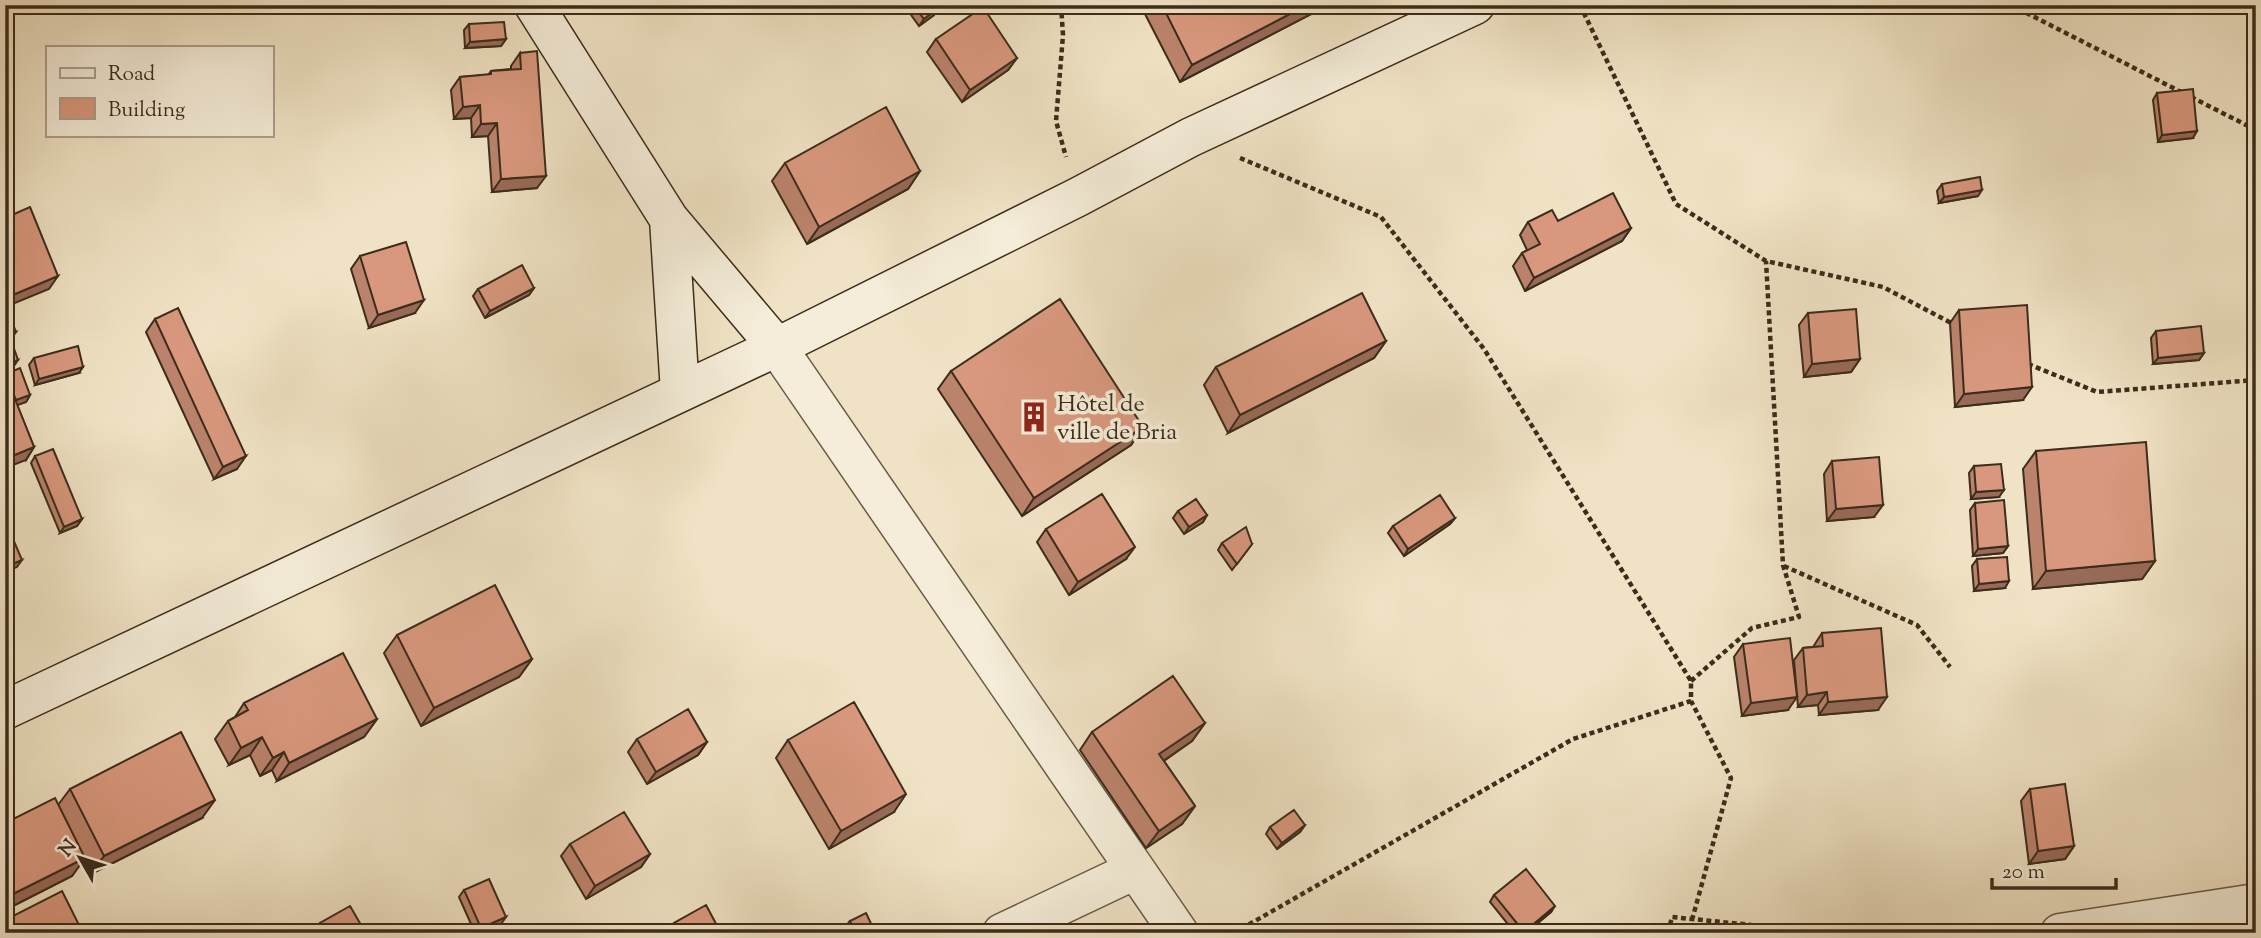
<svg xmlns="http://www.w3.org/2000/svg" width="2261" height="938" font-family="'Sorts Mill Goudy',serif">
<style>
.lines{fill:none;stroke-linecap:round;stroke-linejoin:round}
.street-casing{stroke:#695a46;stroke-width:41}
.secondary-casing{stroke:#3c2c1b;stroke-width:41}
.path{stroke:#3c2c1b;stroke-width:4.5;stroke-dasharray:5 3.5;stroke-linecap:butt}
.street{stroke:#f5edd9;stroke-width:38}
.secondary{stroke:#f5edd9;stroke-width:38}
.wall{fill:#bb836c;stroke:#3c2c1b;stroke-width:2}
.shaded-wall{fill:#986a58;stroke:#3c2c1b;stroke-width:2}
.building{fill:#d9987e;stroke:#3c2c1b;stroke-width:2}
.labels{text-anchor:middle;stroke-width:7;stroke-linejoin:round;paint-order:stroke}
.poi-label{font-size:24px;fill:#3c2c1b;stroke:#f5edd9;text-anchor:start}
</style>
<rect width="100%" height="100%" fill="#f0e3c5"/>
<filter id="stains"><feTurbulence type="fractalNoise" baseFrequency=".00286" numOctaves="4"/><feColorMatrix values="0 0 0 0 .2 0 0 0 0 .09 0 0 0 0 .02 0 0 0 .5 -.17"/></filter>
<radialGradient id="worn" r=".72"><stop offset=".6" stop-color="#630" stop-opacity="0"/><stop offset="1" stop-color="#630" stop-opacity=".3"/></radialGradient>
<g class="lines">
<g class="street-casing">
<path id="street" d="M777,347L1179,933
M1002,933L1135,870
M2060,933L2256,903"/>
</g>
<g class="secondary-casing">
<path id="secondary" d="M534,5L669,219L777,347
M669,219L680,392
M5,710L777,347L1078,197L1191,137L1475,5"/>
</g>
<path class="path" d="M1061,5L1063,35L1056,121L1066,157
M1580,5L1676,204L1766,261L1883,287L1955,325
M2011,5L2183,93
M2191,97L2256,130
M1240,158L1381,217L1484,349L1691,681V701L1731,778L1692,920
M2028,364L2097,392L2256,380
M1784,566L1917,625L1950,667
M1691,681L1752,628L1799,617L1783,565L1766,261
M1234,933L1573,739L1691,701
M1668,933L1672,917L1831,933"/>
<use href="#street" class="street"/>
<use href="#secondary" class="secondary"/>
</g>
<path class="wall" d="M904,5H936L934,15L919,26Z
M1149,5H1321L1317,11L1180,82L1144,12Z
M469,24L506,39L501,46L465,48L464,30Z
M936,39L1017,58L1008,70L962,102L927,52Z
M520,53L537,188L492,192L488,136L472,137L471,118L454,119L451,90L460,77L488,75L491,71L511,69V66Z
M2157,93L2193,138L2158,142L2153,100Z
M785,163L920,171L908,189L807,244L772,181Z
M1942,184L1978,196L1939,203L1937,191Z
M1558,221L1631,228L1622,241L1525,291L1513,266L1522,253L1527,250L1520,235L1528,222Z
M360,256L415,313L369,328L351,269Z
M534,288L529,295L485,318L473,296L478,289Z
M1959,310L2023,400L1955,407L1950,323Z
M1808,313L1860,359L1851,372L1804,377L1799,325Z
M155,319L237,469L214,479L146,332Z
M2156,331L2204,353L2199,360L2153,364L2151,338Z
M1386,341L1374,358L1228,433L1204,385L1216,367Z
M34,358L79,373L35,385L29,365Z
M951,371L1143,427L1131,445L1022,516L938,389Z
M6,374L30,395L26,402L17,405L34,447L26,460L5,390V375Z
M2036,451L2155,561L2142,579L2033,589L2023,469Z
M35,456L82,519L77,526L60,533L31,463Z
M1832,461L1874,517L1827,521L1824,474Z
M1974,466L1999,497L1971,499L1969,473Z
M1975,503L2008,546L2003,553L1973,556L1970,510Z
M1178,511L1207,515L1203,522L1184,534L1173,518Z
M1455,518L1450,524L1404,556L1388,533L1393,526Z
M1046,529L1126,559L1069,595L1037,542Z
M1222,543L1252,544L1232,570L1218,550Z
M1977,559L2005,588L1974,591L1972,566Z
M1822,633L1878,710L1819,715L1818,705L1798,707L1794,660L1803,648L1813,647Z
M397,635L532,659L519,677L421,726L384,653Z
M1743,644L1788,710L1742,716L1734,657Z
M244,703L377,719L364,737L277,781L272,770L260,776L250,755L229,765L215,739L228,721L235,717Z
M1205,723L1192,741L1164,761L1195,806L1182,824L1146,848L1080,750L1092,732Z
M637,739L707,742L698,755L647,784L628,752Z
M788,740L894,812L829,849L776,758Z
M70,789L202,818L91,874L84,859L72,876L5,910V823L58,805Z
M2030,789L2074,846L2065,859L2029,864L2021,801Z
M1305,825L1300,832L1277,849L1266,834L1270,827Z
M570,844L650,854L641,867L586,899L561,856Z
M464,890L501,924L481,933H475L459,897Z
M1494,895L1551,912L1526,933H1515L1490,902Z
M5,920L83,933H5Z
M850,921L874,933H848L845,927Z
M320,923L356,932L317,933L315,930Z
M674,923L721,933H667Z"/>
<path class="shaded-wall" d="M1307,5H1321L1317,11L1180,82L1192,65Z
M938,8L934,15L919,26L924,19Z
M506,39L501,46L465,48L470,42Z
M1017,58L1008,70L962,102L970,90Z
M480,105L471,118L454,119L463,107Z
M497,123L488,136L472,137L481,124Z
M2197,131L2193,138L2158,142L2162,135Z
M920,171L908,189L807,244L819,227Z
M546,176L537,188L492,192L501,179Z
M1982,190L1978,196L1939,203L1944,197Z
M1631,228L1622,241L1525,291L1534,278Z
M58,276L49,289L5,307V300L8,297Z
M534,288L529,295L485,318L490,311Z
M424,300L415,313L369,328L378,315Z
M16,332L7,345H5V336Z
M1386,341L1374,358L1228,433L1240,415Z
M2204,353L2199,360L2153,364L2158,358Z
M1860,359L1851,372L1804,377L1812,364Z
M18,360L14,366L5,370V365Z
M83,367L79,373L35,385L39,379Z
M2032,387L2023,400L1955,407L1964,394Z
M30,395L26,402L12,407L16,400Z
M1143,427L1131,445L1022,516L1034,498Z
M34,447L26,460L5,468V459Z
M246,456L237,469L214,479L223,467Z
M2004,490L1999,497L1971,499L1976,492Z
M1883,505L1874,517L1827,521L1836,509Z
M1207,515L1203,522L1184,534L1189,527Z
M1455,518L1450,524L1404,556L1408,549Z
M82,519L77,526L60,533L64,527Z
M2008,546L2003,553L1973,556L1978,549Z
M1135,547L1126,559L1069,595L1078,582Z
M22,560L17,567L5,572V567Z
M2155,561L2142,579L2033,589L2046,571Z
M2009,581L2005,588L1974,591L1979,584Z
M532,659L519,677L421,726L434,708Z
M1827,692L1818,705L1798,707L1807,695Z
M1797,697L1788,710L1742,716L1751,703Z
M1887,697L1878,710L1819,715L1828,702Z
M377,719L364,737L277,781L289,763Z
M1205,723L1192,741L1147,772L1159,754Z
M262,737L250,755L229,765L241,748Z
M707,742L698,755L647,784L656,772Z
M284,752L272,770L260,776L273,758Z
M906,794L894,812L829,849L841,831Z
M215,800L202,818L91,874L104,856Z
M1195,806L1182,824L1146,848L1159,831Z
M1305,825L1300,832L1277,849L1282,843Z
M2074,846L2065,859L2029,864L2038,851Z
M650,854L641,867L586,899L595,886Z
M85,858L72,876L5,910V898Z
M1555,906L1551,912L1526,933H1524Z
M506,917L501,924L481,933H478L481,928Z
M361,925L356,932L347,933Z"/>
<path class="building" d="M913,5H936L938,8L924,19Z
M1162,5H1307L1192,65Z
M983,7L1017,58L970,90L936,39Z
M504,22L506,39L470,42L469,24Z
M537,51L546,176L501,179L497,123L481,124L480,105L463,107L460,77L491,74V71L521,69L520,53Z
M5,73H8L5,101Z
M2193,89L2197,131L2162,135L2157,93Z
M886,107L920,171L819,227L785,163Z
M1980,177L1982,190L1944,197L1942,184Z
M1613,193L1631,228L1534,278L1522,253L1540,244L1528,222L1552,210L1558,221Z
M30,207L58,276L8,297L5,292V218Z
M406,242L424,300L378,315L360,256Z
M522,265L534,288L490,311L478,289Z
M1362,293L1386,341L1240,415L1216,367Z
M1060,299L1143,427L1034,498L951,371Z
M5,304L16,332L5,336Z
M2027,305L2032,387L1964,394L1959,310Z
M178,308L246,456L223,467L155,319Z
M1856,309L1860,359L1812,364L1808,313Z
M2201,326L2204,353L2158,358L2156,331Z
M12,343L18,360L5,365V345Z
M78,346L83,367L39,379L34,358Z
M20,368L30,395L16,400L6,374Z
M11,389L34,447L5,459V391Z
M2146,442L2155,561L2046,571L2036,451Z
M53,449L82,519L64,527L35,456Z
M1879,457L1883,505L1836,509L1832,461Z
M2001,464L2004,490L1976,492L1974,466Z
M1102,494L1135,547L1078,582L1046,529Z
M1440,495L1455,518L1408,549L1393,526Z
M1196,499L1207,515L1189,527L1178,511Z
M2004,500L2008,546L1978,549L1975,503Z
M1246,527L1252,544L1237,564L1222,543Z
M10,532L22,560L5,567V534Z
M2007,557L2009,581L1979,584L1977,559Z
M495,585L532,659L434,708L397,635Z
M1881,628L1887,697L1828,702L1827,692L1807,695L1803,648L1823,646L1822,633Z
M1790,638L1797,697L1751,703L1743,644Z
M343,653L377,719L289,763L284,752L273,758L262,737L241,748L228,721L248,710L244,703Z
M1173,676L1205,723L1159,754L1195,806L1159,831L1092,732Z
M854,702L906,794L841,831L788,740Z
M688,709L707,742L656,772L637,739Z
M181,732L215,800L104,856L70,789Z
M2065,784L2074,846L2038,851L2030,789Z
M55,798L85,858L5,898V823Z
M1294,810L1305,825L1282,843L1270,827Z
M624,812L650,854L595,886L570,844Z
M1526,869L1555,906L1524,932L1494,895Z
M489,879L506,917L481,928L464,890Z
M62,891L83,933H11L5,922V920Z
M706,905L721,933H679L674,923Z
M350,906L361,925L347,933H325L320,923Z
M866,913L875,932L873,933H856L850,921Z
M829,928L832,933H821Z"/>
<defs>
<g id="building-bare" transform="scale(2.415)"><path d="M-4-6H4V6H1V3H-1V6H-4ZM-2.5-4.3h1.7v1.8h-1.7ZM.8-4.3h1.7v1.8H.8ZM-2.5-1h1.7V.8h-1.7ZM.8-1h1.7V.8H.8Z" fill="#8f2418" stroke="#f5edd9" stroke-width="2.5" paint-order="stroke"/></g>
</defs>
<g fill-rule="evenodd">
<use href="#building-bare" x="1034" y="417"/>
</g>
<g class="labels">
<g class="poi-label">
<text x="1057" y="411">Hôtel de<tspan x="1057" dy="28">ville de Bria</tspan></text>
</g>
</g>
<rect width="2261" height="938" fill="none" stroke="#f0e3c5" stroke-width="28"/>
<rect x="7" y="7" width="2247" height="924" fill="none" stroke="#3c2c1b" stroke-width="3.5"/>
<rect x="14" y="14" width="2233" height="910" fill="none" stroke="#3c2c1b" stroke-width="2"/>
<rect x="46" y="46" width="228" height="91" fill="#f5edd9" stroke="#aba08d" stroke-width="2"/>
<rect x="60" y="68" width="35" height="10" fill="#f5edd9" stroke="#aba08d" stroke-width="2"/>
<text x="108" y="80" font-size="21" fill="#3c2c1b">Road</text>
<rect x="60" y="98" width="35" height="21" fill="#d9987e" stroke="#aba08d" stroke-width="2"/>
<text x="108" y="116" font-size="21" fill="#3c2c1b">Building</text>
<g transform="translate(80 858) rotate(309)" stroke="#f5edd9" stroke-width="5" paint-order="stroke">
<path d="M0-5L12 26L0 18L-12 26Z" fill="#3c2c1b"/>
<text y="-10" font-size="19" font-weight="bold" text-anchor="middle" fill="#3c2c1b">N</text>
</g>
<path d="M1992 878v10h124v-10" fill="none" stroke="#3c2c1b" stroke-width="3.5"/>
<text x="2002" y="878" font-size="21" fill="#3c2c1b" stroke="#f5edd9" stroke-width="5" paint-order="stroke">20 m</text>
<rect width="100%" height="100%" filter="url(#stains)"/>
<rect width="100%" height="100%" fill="url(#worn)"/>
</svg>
